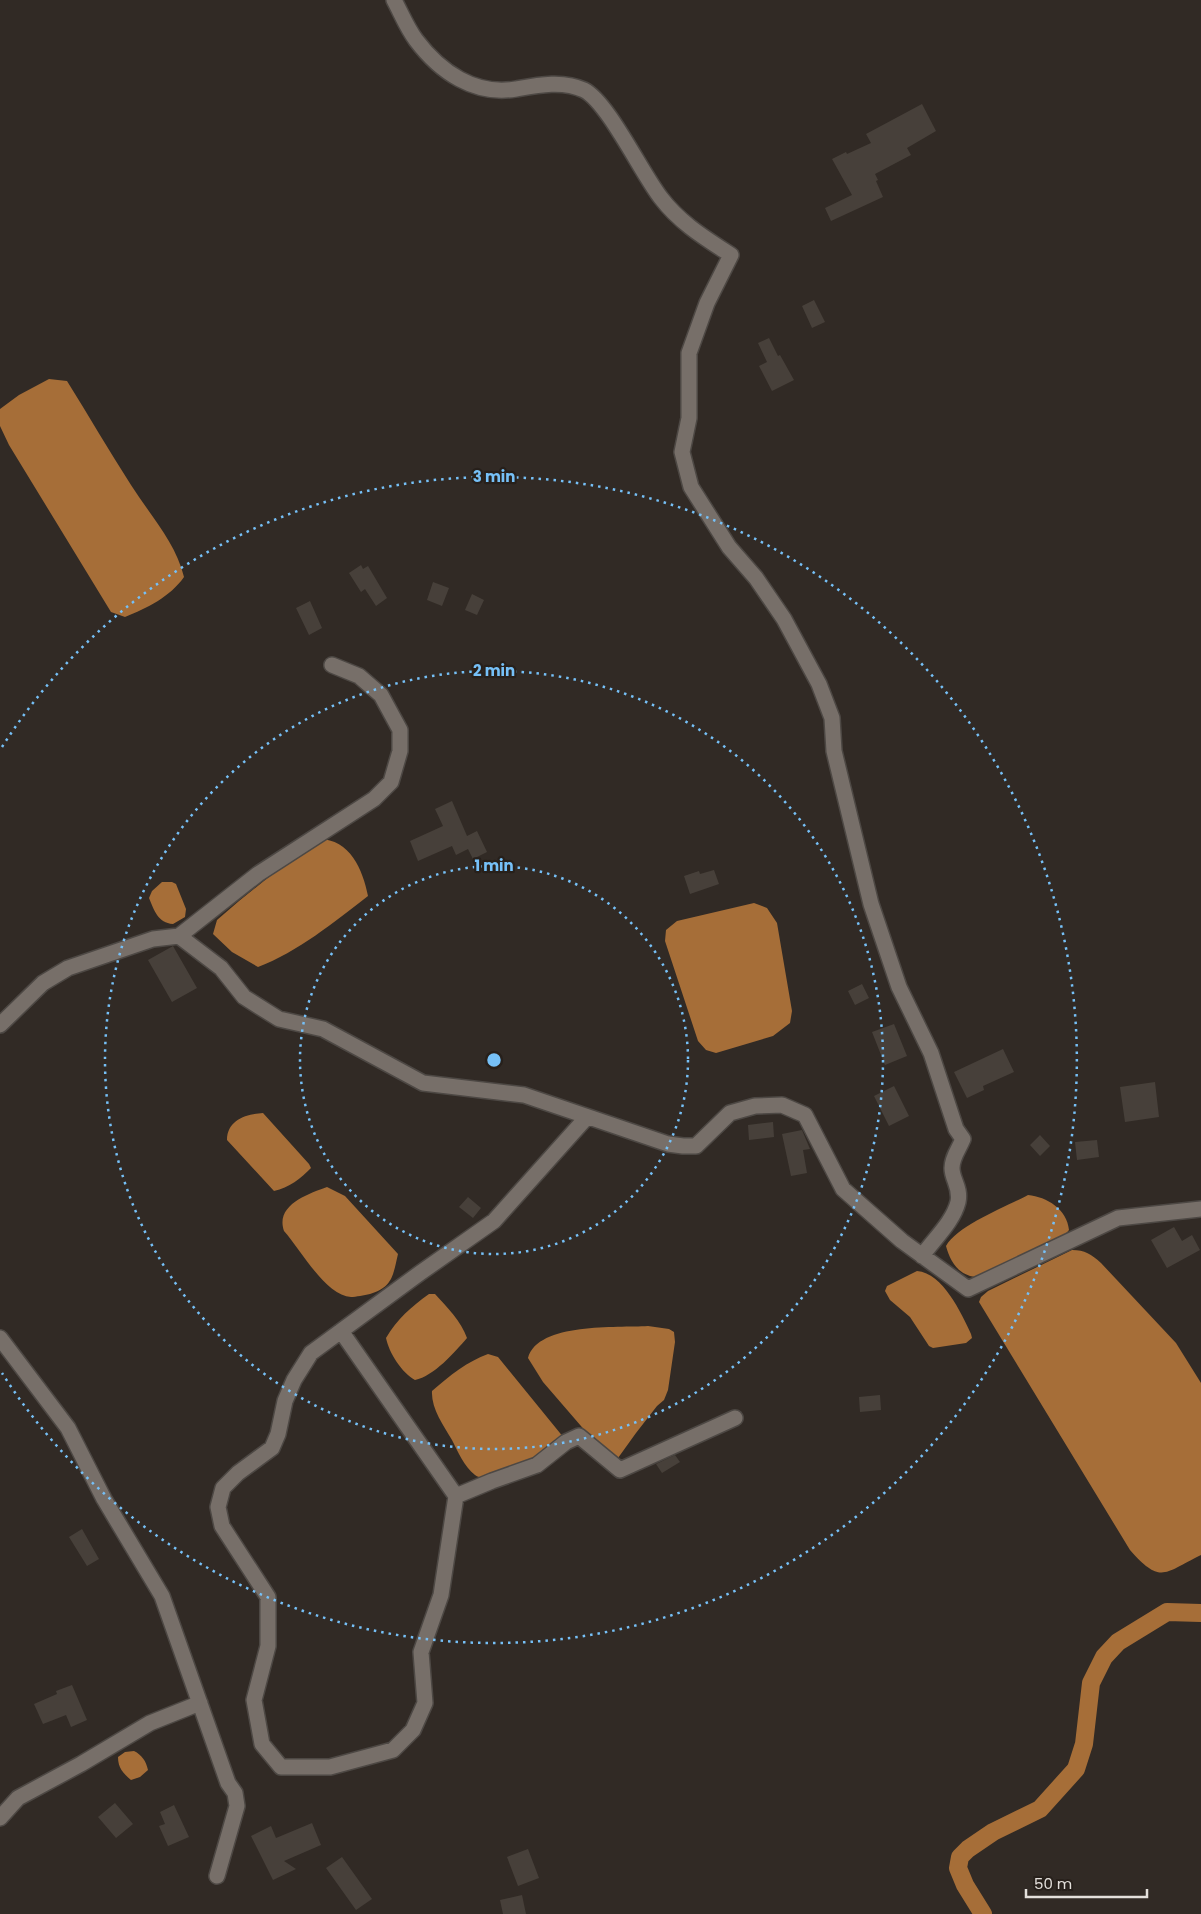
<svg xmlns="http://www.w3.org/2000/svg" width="1201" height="1914" font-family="Poppins,sans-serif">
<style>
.water{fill:#a66e38}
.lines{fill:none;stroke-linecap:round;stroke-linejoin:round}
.canal{stroke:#a66e38;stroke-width:18}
.building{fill:#47403a}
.minor-casing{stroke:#4d4844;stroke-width:18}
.minor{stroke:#776f69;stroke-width:15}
.ring{fill:none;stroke:#76c0f7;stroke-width:2.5;stroke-dasharray:2.5 5}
.centre{fill:#76c0f7;stroke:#27201b;stroke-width:2.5}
.ring-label{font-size:15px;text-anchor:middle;font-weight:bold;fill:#76c0f7;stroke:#27201b;stroke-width:4.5;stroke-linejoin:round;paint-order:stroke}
</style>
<rect width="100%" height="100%" fill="#312a25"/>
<path class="water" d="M49,379L67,381C89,416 109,451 131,485C150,515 176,543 184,577C170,597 147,608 125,617L111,612L9,445L0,426V409L19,395Z
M319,839C350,839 363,870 368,896C334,922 298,952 258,967L232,952L213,934L217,920L239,901L296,855Z
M162,882H172L176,884L186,909L185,917L173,924C158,923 154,910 149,898L152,891Z
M754,903L767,908L777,923L792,1011L790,1023L773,1036L716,1053L706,1050L698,1041L665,941L666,930L677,921Z
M263,1113L309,1164L311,1168C301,1178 289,1188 274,1191L227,1140C227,1120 246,1114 263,1113Z
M327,1187L345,1196L398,1254C393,1275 393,1287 370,1294C364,1295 356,1297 351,1297C326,1296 300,1249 284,1231C275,1205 308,1194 327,1187Z
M1028,1195C1047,1197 1067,1209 1069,1230L1063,1237L978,1277C960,1277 950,1262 946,1246C958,1225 1006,1207 1028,1195Z
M1072,1250C1085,1250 1091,1254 1101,1263L1176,1343L1201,1383V1555C1164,1573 1161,1585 1130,1550L979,1302L981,1297L988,1291Z
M917,1271C943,1273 961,1313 971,1334L972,1338L966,1343L933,1348L929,1346L910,1317L890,1300L885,1291L887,1286Z
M429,1294H435C447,1307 461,1321 467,1338C454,1353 434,1376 415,1380C402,1373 389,1353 386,1338C397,1319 411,1307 429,1294Z
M648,1326L669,1329L674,1332L675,1342L668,1390L664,1400L657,1406L636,1433L618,1458L612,1459L606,1455L543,1382L528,1358C538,1322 617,1328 648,1326Z
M488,1354L498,1357L564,1438C549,1448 492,1488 475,1475C464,1466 458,1452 452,1440C443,1425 431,1408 432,1391C449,1376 468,1361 488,1354Z
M134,1751C142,1755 146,1761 148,1770L140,1777L131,1780C123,1773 118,1768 118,1757L125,1752Z"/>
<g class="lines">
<path class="canal" d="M983,1914L965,1885L958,1868L960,1857L968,1849L993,1832L1040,1809L1076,1769L1084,1744L1091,1683L1104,1657L1118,1642L1167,1612L1201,1613"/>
</g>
<path class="building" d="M922,104L936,131L907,148L911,155L875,174L878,180L876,181L883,197L831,221L825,208L852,195L832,159L846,152L847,154L871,143L866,134Z
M814,300L825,322L812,328L802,306Z
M769,338L778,356L780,355L794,380L772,391L759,366L767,362L758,343Z
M361,565L363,569L368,566L387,598L376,606L365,589L361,592L349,573Z
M433,582L449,588L442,606L427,600Z
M472,594L484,600L477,615L465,610Z
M310,601L322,628L309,635L296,608Z
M452,801L467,836L477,831L487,852L473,859L468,849L456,855L452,846L418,861L410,841L443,826L435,809Z
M714,870L719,884L690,894L684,876L699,871L700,874Z
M173,946L197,988L172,1002L148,960Z
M862,984L869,998L855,1005L848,991Z
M894,1024L907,1056L885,1065L872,1032Z
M1003,1049L1014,1072L983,1086L984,1090L967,1098L954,1072Z
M1155,1082L1159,1117L1125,1122L1120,1087Z
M894,1086L909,1116L889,1126L874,1096Z
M773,1122L774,1137L749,1140L748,1125Z
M802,1130L810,1149L803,1150L807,1173L791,1176L782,1134Z
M1040,1135L1050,1146L1040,1156L1030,1145Z
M1097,1140L1099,1157L1077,1160L1075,1142Z
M468,1197L481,1208L473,1218L459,1207Z
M1174,1227L1182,1241L1192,1235L1200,1250L1167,1268L1151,1240Z
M880,1395L881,1410L860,1412L859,1397Z
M675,1455L680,1462L662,1473L656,1464Z
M82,1529L99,1559L87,1566L69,1537Z
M72,1685L87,1720L71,1727L66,1715L43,1724L34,1704L57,1694L56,1691Z
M115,1803L133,1824L116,1838L98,1817Z
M174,1805L189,1837L168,1846L159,1826L165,1824L160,1812Z
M312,1823L321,1845L284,1861L296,1869L273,1880L251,1836L271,1826L276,1838Z
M528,1849L539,1878L518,1886L507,1857Z
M342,1857L372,1899L356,1910L326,1868Z
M522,1895L526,1914H503L500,1900Z"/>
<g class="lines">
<g class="minor-casing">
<path id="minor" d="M394,0C401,13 407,28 416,40C440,72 475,96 516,89C538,85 563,80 584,90C608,102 642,174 661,198C680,223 705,238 731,255L707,303L689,353V418L682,452L691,487L729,547L756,578L784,619L819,684L832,718L834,751L871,904L899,987L931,1053L956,1129L963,1139C959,1149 952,1157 952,1168C952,1180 961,1187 958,1202C953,1222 934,1239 922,1256
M179,936L258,874L374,799L391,782L400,751V730L381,695L359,676L332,665
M0,1025L43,983L68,968L153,939L179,936L221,968L244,997L279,1019L323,1029L423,1083L524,1095L668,1144L683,1146H696L730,1113L755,1106L782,1105L805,1115L843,1189L902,1241L968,1289L1118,1218L1201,1209
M341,1331L456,1496L492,1481L537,1465L566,1442L579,1436L620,1470L735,1418
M0,1338L68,1428L104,1499L162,1596L228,1783L235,1793L237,1806L217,1876
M456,1496L441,1595L421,1652L425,1703L413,1730L393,1750L330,1767H281L262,1744L254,1700L268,1646V1597L222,1526L218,1507L223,1488L238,1473L272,1448L278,1434L285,1401L294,1380L311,1353L420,1273L494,1221L587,1117
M0,1818L18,1798L81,1764L150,1723L200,1703"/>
</g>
<use href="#minor" class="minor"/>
</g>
<g class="ring">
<circle cx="494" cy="1060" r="194"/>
<circle cx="494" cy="1060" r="389"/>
<path d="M2 747A583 583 0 1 1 2 1373"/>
</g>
<circle cx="494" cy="1060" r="8" class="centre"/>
<g class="ring-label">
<text x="494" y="482">3 min</text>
<text x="494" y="676">2 min</text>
<text x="494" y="871">1 min</text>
</g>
<path d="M1026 1889v8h121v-8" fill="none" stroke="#e4e0dc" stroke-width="2.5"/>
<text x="1034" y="1889" font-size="15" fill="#e4e0dc" stroke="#27201b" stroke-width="4" paint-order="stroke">50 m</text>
</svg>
